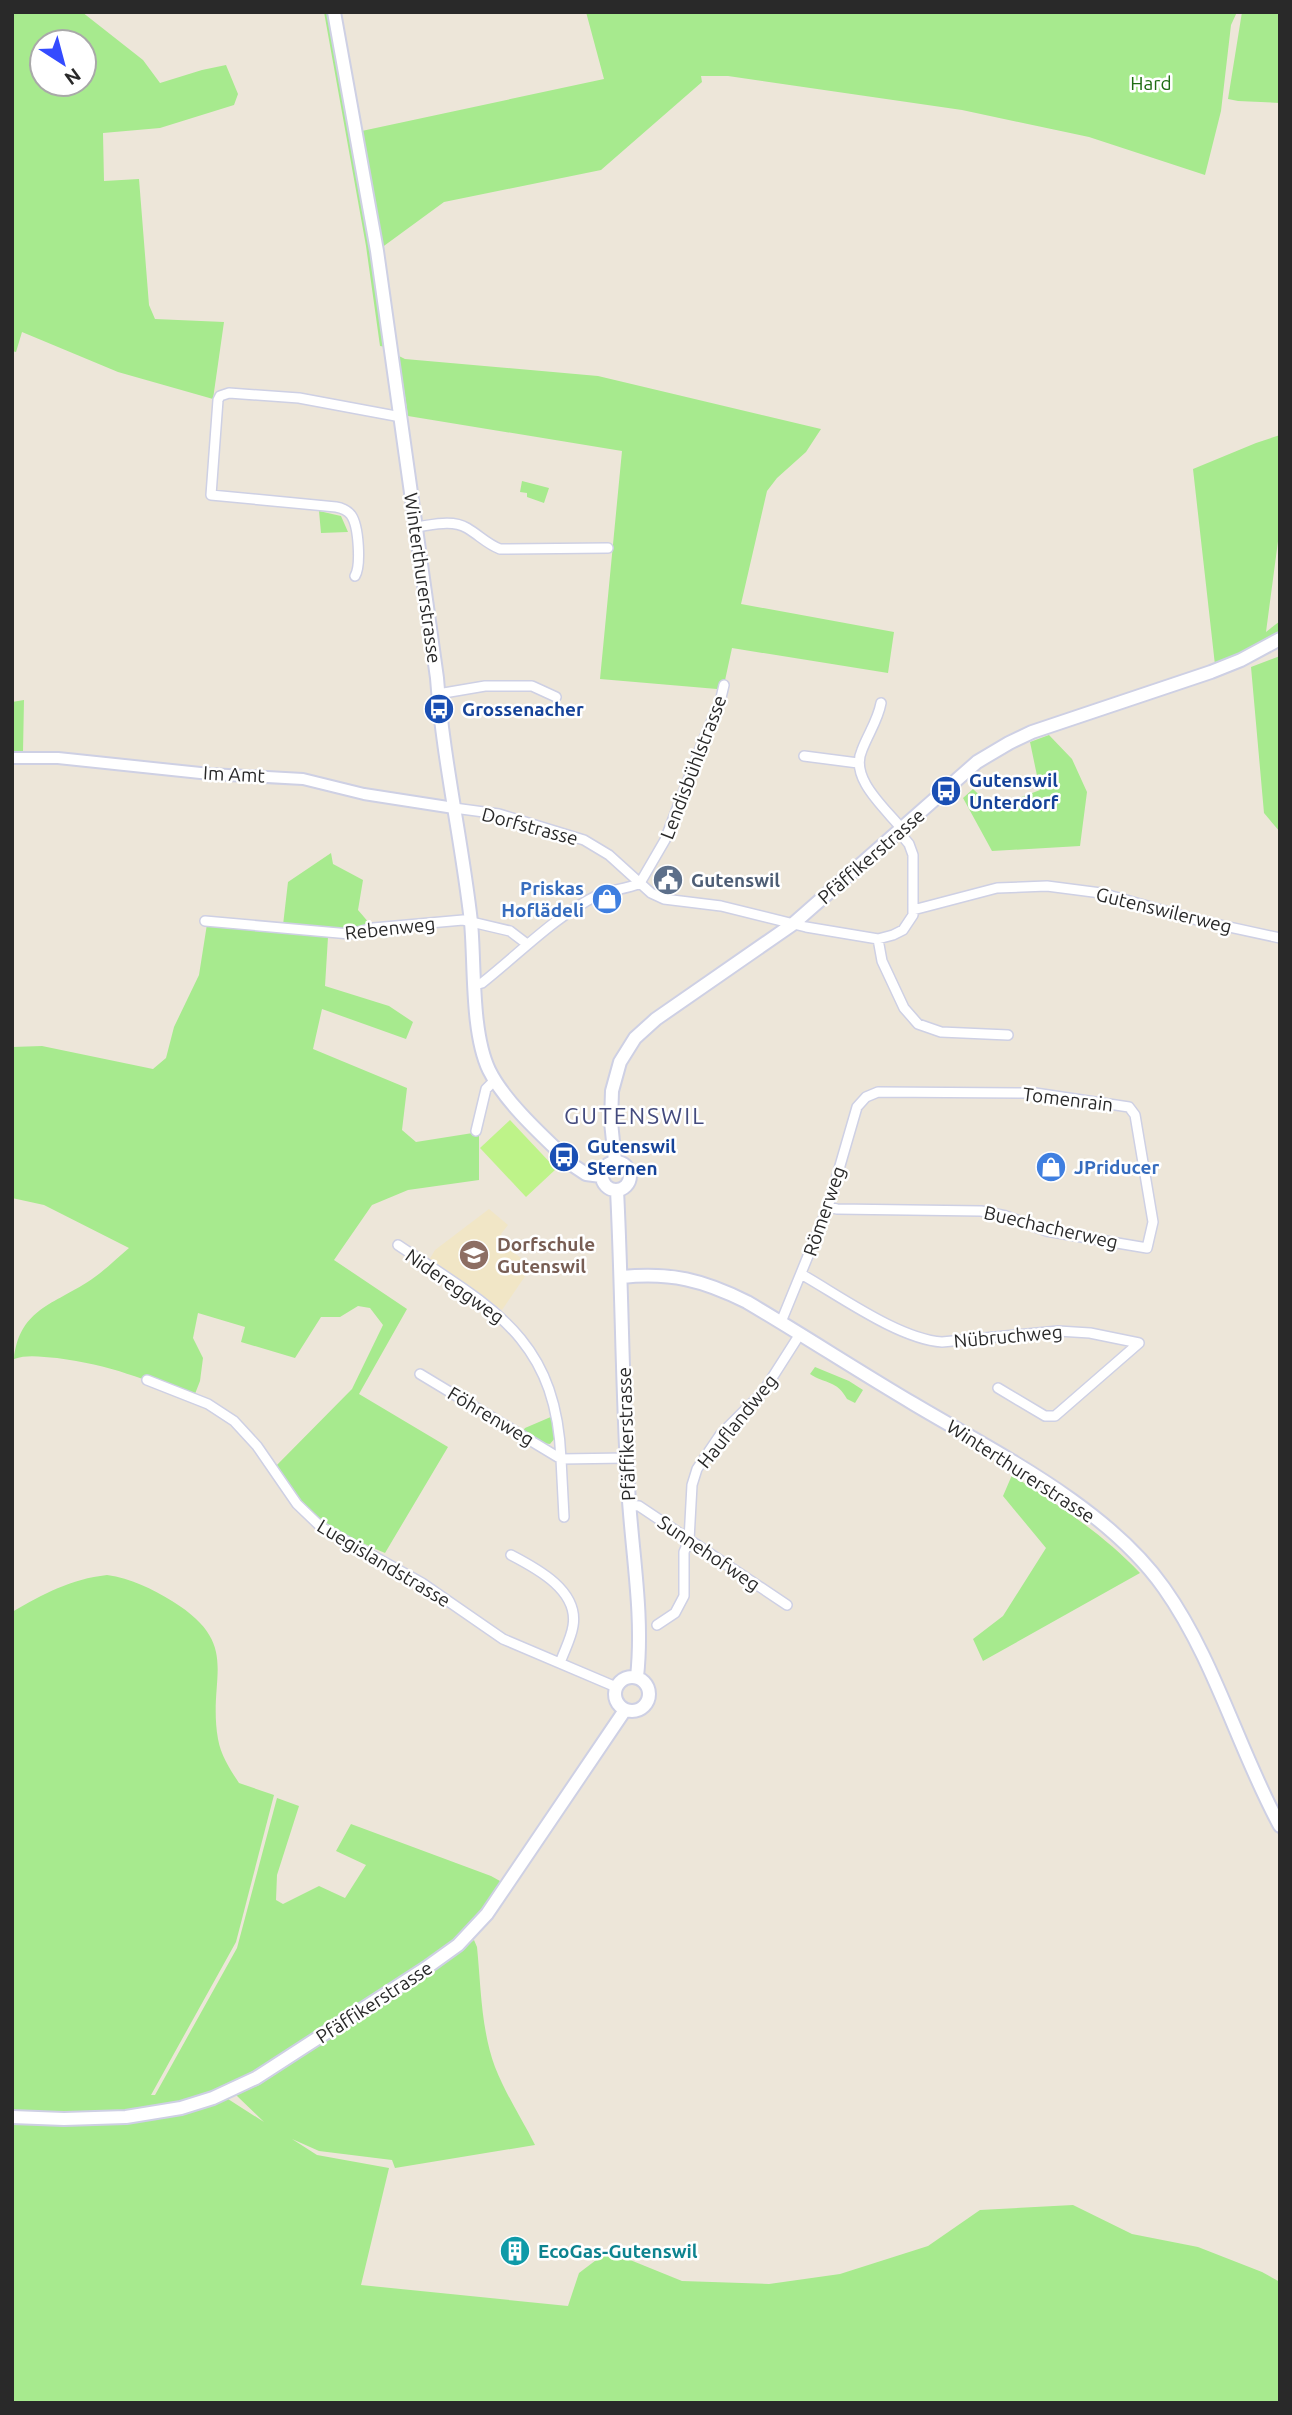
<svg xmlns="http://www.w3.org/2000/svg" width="1292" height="2415" font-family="Ubuntu,sans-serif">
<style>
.education{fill:#f1e6c6}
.green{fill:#a7ea8e;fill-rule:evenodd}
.pitch{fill:#bef389}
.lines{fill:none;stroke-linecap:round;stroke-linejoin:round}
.minor-casing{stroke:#ced0e4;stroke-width:12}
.tertiary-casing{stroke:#ced0e4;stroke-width:14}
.secondary-casing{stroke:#ced0e4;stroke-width:16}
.minor{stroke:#fff;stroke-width:9}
.tertiary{stroke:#fff;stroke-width:10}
.secondary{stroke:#fff;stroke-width:12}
.labels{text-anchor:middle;stroke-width:5;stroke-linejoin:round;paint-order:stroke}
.park-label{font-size:19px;fill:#1e6d12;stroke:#fff}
.street-label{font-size:19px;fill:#292929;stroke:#fff}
.transit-label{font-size:19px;font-weight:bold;fill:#164399;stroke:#fff;text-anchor:start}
.service-label{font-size:19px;font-weight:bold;fill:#4e5e75;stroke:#fff;text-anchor:start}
.shop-label{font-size:19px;font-weight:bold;fill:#366cbe;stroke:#fff;text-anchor:end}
.education-label{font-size:19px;font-weight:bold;fill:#785e54;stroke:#fff;text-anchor:start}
.culture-label{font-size:19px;font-weight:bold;fill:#0d838f;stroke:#fff;text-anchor:start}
.quarter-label{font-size:23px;letter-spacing:2px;fill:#444b7e;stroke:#fff}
</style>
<rect width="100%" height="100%" fill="#ede6d9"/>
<path class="education" d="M489,1209L508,1225L501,1234L506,1247L532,1266L502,1310L429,1260L435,1250Z"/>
<path class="green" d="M12,12H82L143,60L160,83L202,70L226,65L238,94L234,105L160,128L103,133L104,181L139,179L149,305L155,319L224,322L213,399L118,372L22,332L16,352L12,351ZM42,42H84V84H42Z
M324,12H334L357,132L604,79L586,12H1237L1231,25L1221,111L1205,175L1089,137L962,110L728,76H701L702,82L601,170L444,202L377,251L392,348L380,346L366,246Z
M1242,12H1280V103L1238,101L1228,99Z
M399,356L405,359L598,376L821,429L806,452L777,478L767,491L741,604L894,632L888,673L732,648L724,685L717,689L600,679L622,451L408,416Z
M1280,435V526L1266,632L1280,621V633L1238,656L1215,665L1193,469L1256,443Z
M522,481L549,488L544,503L527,497V493L520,492Z
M319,511L341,516L348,532L321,533Z
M1280,656V832L1264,813L1251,667Z
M24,700L23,752L12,753V702Z
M1049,735L1072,759L1087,792L1080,846L992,851L963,798L973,789L993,808L1040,790L1030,742Z
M331,853L333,864L363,880L358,910L370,924L328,937L325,986L389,1006L413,1022L406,1039L322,1009L313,1049L407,1088L402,1130L416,1142L479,1132V1180L408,1190L372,1205L334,1260L407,1309L359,1394L448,1447L385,1553C339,1534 300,1511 272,1470L352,1389L383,1325L370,1308L358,1306L340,1317H321L295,1358L241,1342L245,1327L198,1313L193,1338L203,1358L200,1381L193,1399C145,1379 110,1365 57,1358C42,1357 28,1354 14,1359C19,1311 51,1305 86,1283C102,1273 115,1260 129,1248L44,1205L12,1198V1047L42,1046L153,1069L166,1058L174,1027L199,975L207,924L283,925L288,882Z
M815,1367L849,1381L863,1390L855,1403L847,1399C837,1380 825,1384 810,1374Z
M553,1416L555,1438L550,1444L542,1443L523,1431L525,1428Z
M1012,1475C1059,1506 1101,1532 1140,1573L983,1661L973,1639L1003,1616L1046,1548L1003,1496Z
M107,1575C131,1578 152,1589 172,1601C243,1645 207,1676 218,1739C221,1756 230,1769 239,1783L274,1795L236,1942L151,2095H155L237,1948L277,1798L299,1806L277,1875L276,1900L283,1904L319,1886L345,1898L366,1865L336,1851L351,1824L491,1876L500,1881L499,1887L471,1924L444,1949L262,2066L226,2086L197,2097L228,2099L264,2122L236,2095L259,2085L444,1963L474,1940L477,1947C481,1987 481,2029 495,2067C506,2095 522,2119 535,2145L395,2168L392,2160L319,2151L292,2139L317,2155L389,2168L361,2285L568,2306L579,2273L608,2251L682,2281L769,2284L840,2274L928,2246L980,2210L1073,2205L1132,2234L1198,2247L1262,2272L1280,2282V2403H12V1612C43,1594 71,1579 107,1575Z"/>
<path class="pitch" d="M510,1120L556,1169L526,1197L480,1148Z"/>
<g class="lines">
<g class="minor-casing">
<path id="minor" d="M416,527C432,525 452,519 467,528C479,535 487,544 500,549L608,548
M355,576C361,566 359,526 351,515C347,510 342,508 336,507L211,495L218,400L220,396L229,393L299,398L401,417
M438,694L485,686H532L556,697
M881,703C878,720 868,734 862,750C849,778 885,808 902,829
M804,756L858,763
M454,808L499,814L584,840L609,855L651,893L664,899L721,906L806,927L878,939L893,935L903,930L913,915V855L909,844L899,832
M640,883L665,840L703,741L720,702L724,685
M913,910L997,888L1047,886L1101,893L1197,920L1280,938
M205,921L350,934L373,928L463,920L510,931L527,944
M878,939L882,961L904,1008L918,1024L941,1032L1008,1035
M475,985L482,983C520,953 555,916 598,895C611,889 625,890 640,883
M476,1131L486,1089L495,1080
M398,1245C490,1307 556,1336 561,1459L626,1458
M801,1274C840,1296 899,1339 942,1342L1058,1331L1090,1333L1139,1343
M781,1322L828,1207L857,1107L866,1097L878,1092L1035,1093L1129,1107L1135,1115L1153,1222L1147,1248L1046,1231L1006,1216L981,1211L837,1209L828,1207
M420,1374L561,1459L564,1517
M147,1380L208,1404L234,1421L257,1446L297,1504L321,1527L422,1583L503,1639L616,1687
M998,1388L1045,1416H1055L1139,1343
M629,1505L639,1506L787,1605
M511,1555C538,1569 579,1591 573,1626C571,1639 564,1651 560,1663
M657,1625L675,1613L684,1596V1552L689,1540L692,1485L697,1469L720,1435L763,1392L800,1334"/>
</g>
<g class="tertiary-casing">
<path id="tertiary" d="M12,758H58L210,774L303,779L364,794L454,808"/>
</g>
<g class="secondary-casing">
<path id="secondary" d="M334,12L377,251L437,678C443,760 462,841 471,922C475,965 471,1032 489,1070C505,1103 547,1140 574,1166L586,1174L601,1176
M615,1161L611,1122L612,1091L620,1062L635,1038L656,1019L793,924L977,762L1009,743L1032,732L1211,672L1241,660L1280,639
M602 1176a14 14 0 1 1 28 0a14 14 0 1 1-28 0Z
M617,1190C622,1288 622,1387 628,1485C631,1548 644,1613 637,1677
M622,1277C671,1272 703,1280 747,1302C803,1335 858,1371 914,1404C998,1454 1107,1507 1164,1588C1215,1660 1238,1749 1280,1826
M615 1694a17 17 0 1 1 34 0a17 17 0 1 1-34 0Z
M12,2117L64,2119L126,2117L181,2108L213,2098L256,2078L426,1968L458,1945L487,1914L625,1710"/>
</g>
<use href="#minor" class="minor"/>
<use href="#tertiary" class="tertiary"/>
<use href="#secondary" class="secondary"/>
</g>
<defs>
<g id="bus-disc" transform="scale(1.575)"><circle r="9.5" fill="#1a4fb4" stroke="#fff"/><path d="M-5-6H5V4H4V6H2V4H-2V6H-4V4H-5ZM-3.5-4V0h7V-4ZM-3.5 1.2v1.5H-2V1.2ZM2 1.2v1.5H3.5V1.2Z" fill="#fff"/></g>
<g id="civic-disc" transform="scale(1.575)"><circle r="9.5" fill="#5c6f8a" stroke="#fff"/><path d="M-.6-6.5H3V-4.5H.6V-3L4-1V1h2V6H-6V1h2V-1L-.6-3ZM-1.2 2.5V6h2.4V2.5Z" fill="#fff"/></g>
<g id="shop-disc" transform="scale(1.575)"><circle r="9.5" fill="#3f7fe0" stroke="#fff"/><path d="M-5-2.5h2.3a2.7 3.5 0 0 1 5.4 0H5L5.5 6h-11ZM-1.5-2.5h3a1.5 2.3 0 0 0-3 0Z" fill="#fff"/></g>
<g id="school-disc" transform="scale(1.575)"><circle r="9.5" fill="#8d6e63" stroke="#fff"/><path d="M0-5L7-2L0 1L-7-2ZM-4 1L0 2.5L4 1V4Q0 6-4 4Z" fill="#fff"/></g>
<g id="building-disc" transform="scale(1.575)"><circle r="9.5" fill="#0f9aa8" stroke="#fff"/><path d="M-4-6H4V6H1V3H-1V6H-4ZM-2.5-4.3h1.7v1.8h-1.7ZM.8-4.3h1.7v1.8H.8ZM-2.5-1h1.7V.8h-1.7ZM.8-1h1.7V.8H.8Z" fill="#fff"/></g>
</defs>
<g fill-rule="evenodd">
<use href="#bus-disc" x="439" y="709"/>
<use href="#bus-disc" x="946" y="791"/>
<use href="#civic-disc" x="668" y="880"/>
<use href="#shop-disc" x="607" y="899"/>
<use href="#bus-disc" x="564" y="1157"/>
<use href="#shop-disc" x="1051" y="1167"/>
<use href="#school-disc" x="474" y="1255"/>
<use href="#building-disc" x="515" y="2251"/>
</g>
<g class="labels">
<g class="park-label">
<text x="1151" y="90">Hard</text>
</g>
<g class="street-label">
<text transform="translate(423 578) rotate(82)" y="7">Winterthurerstrasse</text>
<text transform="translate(693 767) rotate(-69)" y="7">Lendisbühlstrasse</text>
<text transform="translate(234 774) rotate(3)" y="7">Im Amt</text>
<text transform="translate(530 826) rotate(15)" y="7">Dorfstrasse</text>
<text transform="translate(871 856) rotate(-41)" y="7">Pfäffikerstrasse</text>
<text transform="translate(1164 910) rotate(14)" y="7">Gutenswilerweg</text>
<text transform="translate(390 928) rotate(-6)" y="7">Rebenweg</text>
<text transform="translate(1068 1099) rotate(7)" y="7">Tomenrain</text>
<text transform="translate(824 1211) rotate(-71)" y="7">Römerweg</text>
<text transform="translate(1051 1227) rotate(13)" y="7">Buechacherweg</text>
<text transform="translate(455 1286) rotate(35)" y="7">Nidereggweg</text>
<text transform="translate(1008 1336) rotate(-5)" y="7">Nübruchweg</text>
<text transform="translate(491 1416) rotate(31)" y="7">Föhrenweg</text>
<text transform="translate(737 1421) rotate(-51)" y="7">Hauflandweg</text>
<text transform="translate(626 1434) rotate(-92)" y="7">Pfäffikerstrasse</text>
<text transform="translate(1021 1471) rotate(33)" y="7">Winterthurerstrasse</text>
<text transform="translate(709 1553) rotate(34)" y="7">Sunnehofweg</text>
<text transform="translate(384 1563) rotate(31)" y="7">Luegislandstrasse</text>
<text transform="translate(374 2002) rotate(-33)" y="7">Pfäffikerstrasse</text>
</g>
<g class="transit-label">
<text x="462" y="716">Grossenacher</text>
<text x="969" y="787">Gutenswil<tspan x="969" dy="22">Unterdorf</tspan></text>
<text x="587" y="1153">Gutenswil<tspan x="587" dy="22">Sternen</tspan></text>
</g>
<g class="service-label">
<text x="691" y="887">Gutenswil</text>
</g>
<g class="shop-label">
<text x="584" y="895">Priskas<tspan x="584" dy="22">Hoflädeli</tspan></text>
<text x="1074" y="1174" text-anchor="start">JPriducer</text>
</g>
<g class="education-label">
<text x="497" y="1251">Dorfschule<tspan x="497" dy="22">Gutenswil</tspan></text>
</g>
<g class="culture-label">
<text x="538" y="2258">EcoGas-Gutenswil</text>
</g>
<g class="quarter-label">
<text x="635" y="1124">GUTENSWIL</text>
</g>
</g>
<rect width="1292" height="2415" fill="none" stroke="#292929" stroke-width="28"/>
<g transform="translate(63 63) rotate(144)"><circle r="33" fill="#ffffff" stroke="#a9a9a9" stroke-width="2"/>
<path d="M0-5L12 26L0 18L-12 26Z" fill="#344bff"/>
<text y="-10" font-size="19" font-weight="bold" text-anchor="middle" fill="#292929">N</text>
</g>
</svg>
